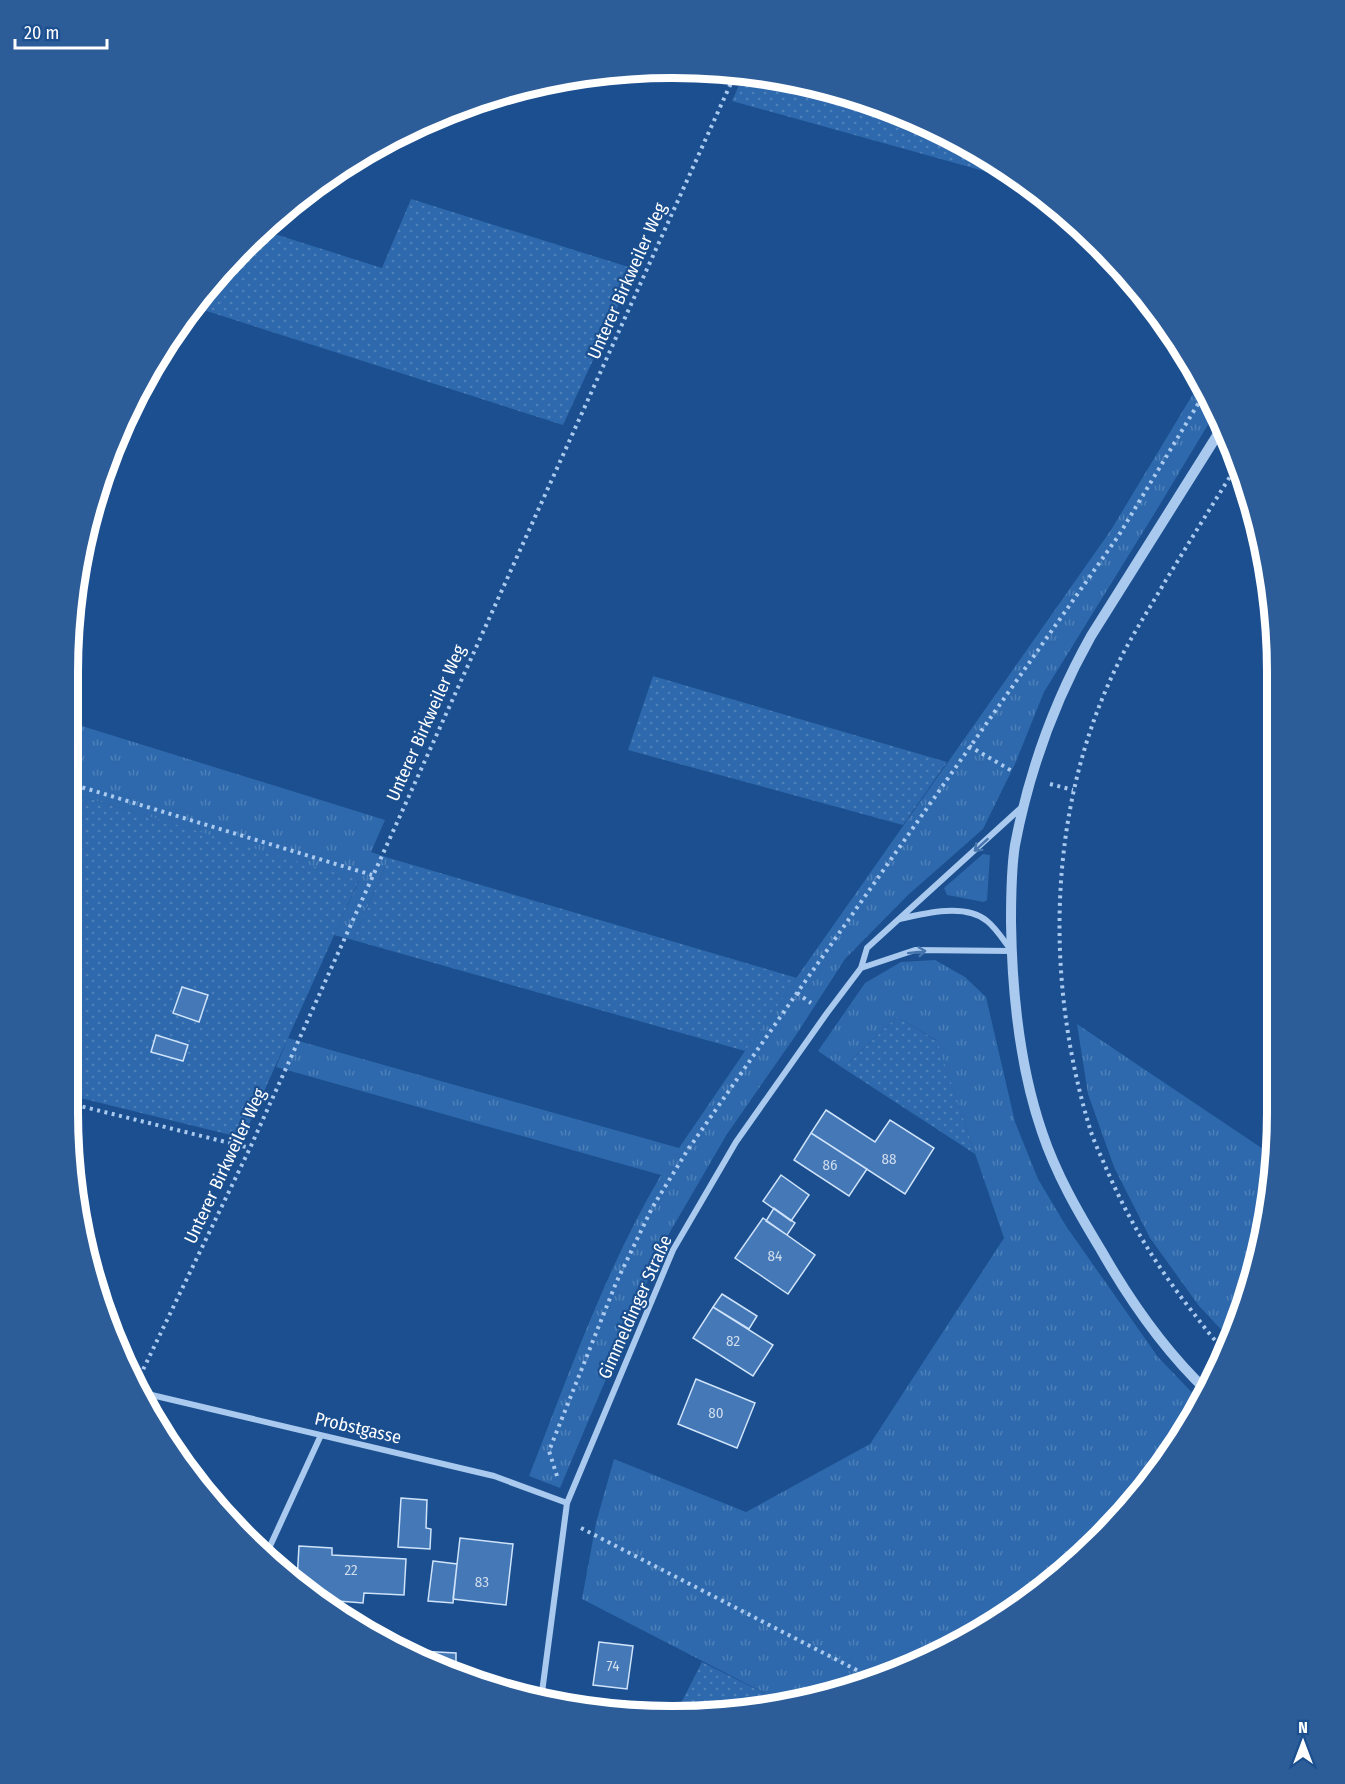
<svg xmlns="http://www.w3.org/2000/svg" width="1345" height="1784" font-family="'Fira Sans Condensed',sans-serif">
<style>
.grass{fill:url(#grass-tufts)}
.garden{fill:url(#garden-dots)}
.building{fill:#4478b7;stroke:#cfe3fa;stroke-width:1.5}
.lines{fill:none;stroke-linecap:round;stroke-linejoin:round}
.path{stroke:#a9c9ee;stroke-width:4;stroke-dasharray:3 4.5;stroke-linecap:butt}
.minor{stroke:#a9c9ee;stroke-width:6}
.tertiary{stroke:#a9c9ee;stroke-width:10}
.oneway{stroke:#4674ac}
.labels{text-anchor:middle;stroke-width:4.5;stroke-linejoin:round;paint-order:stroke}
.number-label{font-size:15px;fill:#d0dded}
.street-label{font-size:18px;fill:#fff;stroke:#1b4f8f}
.rim{fill:none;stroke:#fff;stroke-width:8}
</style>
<defs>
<pattern id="grass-tufts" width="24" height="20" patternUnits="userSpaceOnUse" patternTransform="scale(1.5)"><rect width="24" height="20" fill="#2e69ad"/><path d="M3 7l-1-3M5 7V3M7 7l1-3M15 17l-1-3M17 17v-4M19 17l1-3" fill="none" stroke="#4d80b9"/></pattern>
<pattern id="garden-dots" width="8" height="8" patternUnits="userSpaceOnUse" patternTransform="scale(1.5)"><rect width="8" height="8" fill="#2e69ad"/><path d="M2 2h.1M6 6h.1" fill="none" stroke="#4d80b9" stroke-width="1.8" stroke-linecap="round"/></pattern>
</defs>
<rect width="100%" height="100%" fill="#1b4f8f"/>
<path class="grass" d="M1199,384L1215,413L1156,511L1044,692L1015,764L983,829L908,895L845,959L796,1035L727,1134L663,1244L560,1488L529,1476C569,1374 605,1270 661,1175L276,1067L288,1038L679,1148L745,1051L1111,530Z
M69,722L385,820L371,852L389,858L353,940L334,935L359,881L68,792Z
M983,854L990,855L987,900L984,902L947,895L944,888Z
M935,960L965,977L986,997L1015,1122L1038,1179L1066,1226L1158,1357L1202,1403L1197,1414L1128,1510L1041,1592L904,1671L829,1696L784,1703L582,1599L596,1523L614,1459L746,1512L870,1444L1004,1238L936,1040L897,1017L843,1068L818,1051L865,983L901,962Z
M1077,1024L1275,1157L1246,1306L1230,1339L1199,1306L1150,1238L1114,1167L1088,1094Z
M568,1694L597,1708L566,1706Z"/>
<path class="garden" d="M745,72L752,73L867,100L975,149L1020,181L732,101Z
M411,199L635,269L563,425L194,307L244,245L262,230L382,268Z
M653,676L947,762L903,825L628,750Z
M68,792L359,880L243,1138L68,1095Z
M389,858L797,978L745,1051L353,940Z
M897,1017L937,1041L975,1154L843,1068Z
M702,1662L784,1703L712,1715L676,1713Z"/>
<path class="building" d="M182,987L208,995L199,1022L173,1013Z
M156,1035L188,1045L183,1061L151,1052Z
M826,1110L875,1142L890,1120L934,1148L905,1194L811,1133Z
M811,1133L867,1169L849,1196L794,1160Z
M781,1175L809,1195L791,1221L763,1201Z
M774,1208L795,1223L787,1235L766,1221Z
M763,1218L815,1255L788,1294L735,1258Z
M722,1294L757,1316L749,1329L713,1307Z
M713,1307L773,1345L753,1376L693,1338Z
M696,1379L755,1403L737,1448L678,1424Z
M401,1498L427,1500L426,1528L431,1529L430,1549L398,1547Z
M460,1538L513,1544L506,1605L453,1599Z
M299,1546L332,1548V1555L406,1559L404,1595L364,1593L363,1603L325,1600L295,1580L297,1581Z
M433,1561L457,1564L453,1603L428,1601Z
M599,1642L633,1646L627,1689L593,1685Z
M399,1650L456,1653V1671L405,1654Z"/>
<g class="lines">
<path class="path" d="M969,746L1012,771
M68,783L372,875
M1050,784L1073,790
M797,993L811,1003
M68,1103L250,1148
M1225,1351C1212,1338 1202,1324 1191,1310C1155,1264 1129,1221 1106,1168C1101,1156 1095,1144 1091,1132C1045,984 1047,815 1113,674C1128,641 1148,611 1166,580C1190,541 1214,502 1238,464
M140,1376L250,1148L736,72
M557,1476L549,1451L616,1283L652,1208L687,1151L797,993L1119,535L1204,394
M581,1528L876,1680"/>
<path class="minor" d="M900,919C925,913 966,903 987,921C996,928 1004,941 1011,950
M861,968L915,950L1011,951
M139,1392L494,1476L567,1503
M265,1557L321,1435
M541,1700L567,1503L673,1250L736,1142L827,1013L861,968L867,948L1022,807"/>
<path class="tertiary" d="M1207,1391C1164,1350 1130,1301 1101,1250C1078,1212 1056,1174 1042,1132C1019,1065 1012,993 1011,922C1011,896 1011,870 1015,845C1029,772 1055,700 1091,636L1223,426"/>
</g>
<defs><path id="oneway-shaft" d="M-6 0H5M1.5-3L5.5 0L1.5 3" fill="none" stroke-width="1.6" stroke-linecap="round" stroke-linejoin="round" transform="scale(1.5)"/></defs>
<g class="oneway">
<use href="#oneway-shaft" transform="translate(981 845) rotate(138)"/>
<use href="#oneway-shaft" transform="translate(917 952) rotate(-7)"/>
</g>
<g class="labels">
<g class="number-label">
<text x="889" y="1164">88</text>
<text x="830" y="1170">86</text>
<text x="775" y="1261">84</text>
<text x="733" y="1346">82</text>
<text x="716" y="1418">80</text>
<text x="351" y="1575">22</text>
<text x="482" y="1587">83</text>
<text x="613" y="1671">74</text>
</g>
<g class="street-label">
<text transform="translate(627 281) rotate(-66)" y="6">Unterer Birkweiler Weg</text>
<text transform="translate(426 723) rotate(-66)" y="6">Unterer Birkweiler Weg</text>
<text transform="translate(225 1166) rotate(-65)" y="6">Unterer Birkweiler Weg</text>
<text transform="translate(635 1307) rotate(-66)" y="6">Gimmeldinger Straße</text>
<text transform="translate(358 1428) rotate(13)" y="6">Probstgasse</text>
</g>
</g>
<path d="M0 0H1345V1784H0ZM672 78H673A594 594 0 0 1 1267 672V1112A594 594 0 0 1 673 1706H672A594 594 0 0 1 78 1112V672A594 594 0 0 1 672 78Z" fill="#2d5d98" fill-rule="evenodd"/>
<path class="rim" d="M672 78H673A594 594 0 0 1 1267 672V1112A594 594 0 0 1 673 1706H672A594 594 0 0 1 78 1112V672A594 594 0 0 1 672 78Z"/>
<g transform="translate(1303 1742)" stroke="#1b4f8f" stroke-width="4.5" paint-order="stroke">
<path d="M0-4.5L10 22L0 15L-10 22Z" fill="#ffffff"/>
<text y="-9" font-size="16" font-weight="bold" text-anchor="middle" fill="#ffffff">N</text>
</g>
<path d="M15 39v9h92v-9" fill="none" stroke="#ffffff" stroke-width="3"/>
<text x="24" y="39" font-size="18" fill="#ffffff" stroke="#1b4f8f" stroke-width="4.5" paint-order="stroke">20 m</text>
</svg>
